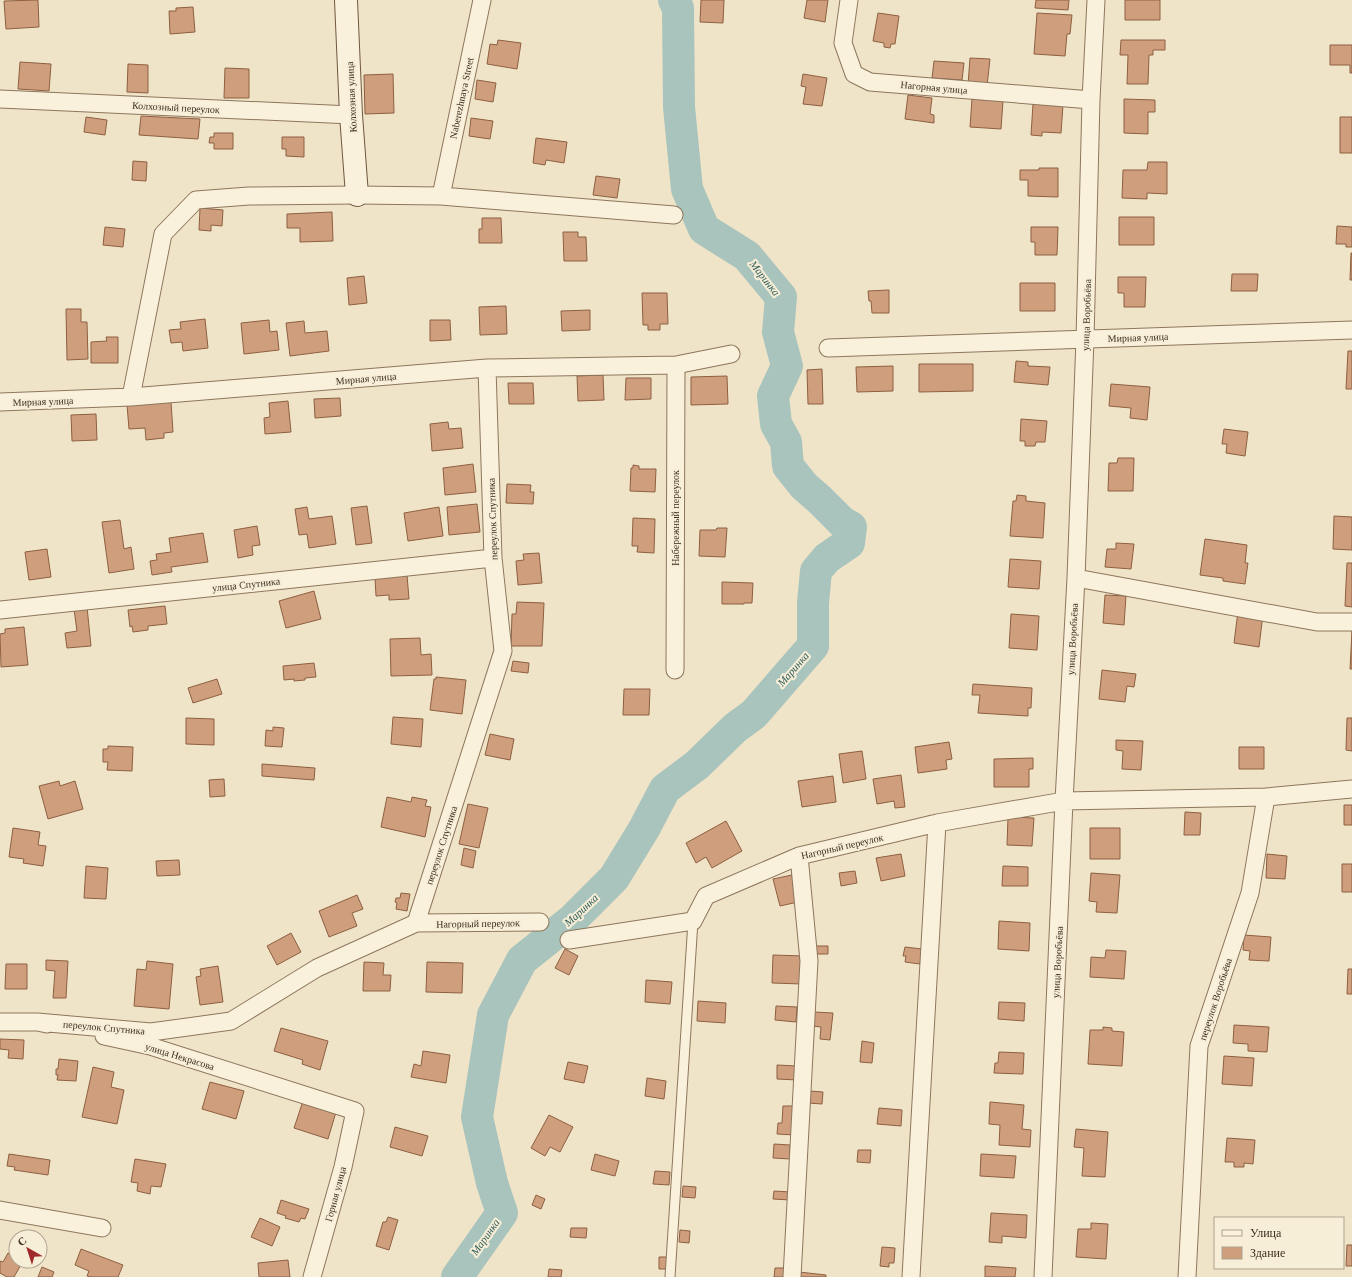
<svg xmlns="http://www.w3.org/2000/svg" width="1352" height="1277" font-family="'Times New Roman',serif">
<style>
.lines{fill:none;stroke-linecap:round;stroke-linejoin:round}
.river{stroke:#a9c4bc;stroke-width:32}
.building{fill:#cf9f7d;stroke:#8d5f41}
.lane-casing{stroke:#8d765c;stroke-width:11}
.street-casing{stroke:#8d765c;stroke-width:19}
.secondary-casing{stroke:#6f573f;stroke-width:24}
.lane{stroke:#faf1dc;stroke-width:9}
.street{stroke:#faf1dc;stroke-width:17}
.secondary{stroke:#faf1dc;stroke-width:22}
.labels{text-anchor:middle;stroke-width:4;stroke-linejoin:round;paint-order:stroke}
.street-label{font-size:10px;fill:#3d2e20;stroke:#f7eed8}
.water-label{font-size:11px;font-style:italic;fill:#2f5d5a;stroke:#f7eed8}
</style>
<rect width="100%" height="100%" fill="#f0e4c8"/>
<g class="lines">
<path class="river" d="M457,1277L502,1213L492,1183L477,1117L493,1015L522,960L572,920L614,878L644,829L665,789L697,765L735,728L754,714L813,646V603L816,571L827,558L849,543L851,527L842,522L819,499L804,486L788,466L786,442L776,424L773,396L787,366L778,332L781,297L747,256L704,229L687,189L679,107L678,8L674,0"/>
</g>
<path class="building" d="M38,0L39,27L6,29L4,1Z
M701,0H724L723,23L700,22Z
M807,0H828L825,22L804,18Z
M1036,0H1069L1068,10L1035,8Z
M1125,0H1160V20H1125Z
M193,7L195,32L170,34L169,11H176V8Z
M878,13L899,16L895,44H891L890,48L884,47V43L873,41Z
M1037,13L1072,15L1070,34H1067L1065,56L1034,54Z
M498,40L521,43L517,69L487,64L490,44L497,45Z
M1121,40H1165V50H1153V55H1149L1148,84H1127L1128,55H1120Z
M1330,45H1352V73H1350V65H1330Z
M970,58L990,59L987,86L968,85Z
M934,61L964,63L962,80L932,78Z
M20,62L51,64L49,91L18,89Z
M128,64L148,65V93L127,92Z
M225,68L249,69V98H224Z
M393,74L394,113L365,114L364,75Z
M803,74L827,78L822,106L803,104L806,87L801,86Z
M477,80L496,83L493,102L475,99Z
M908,95L932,98L930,114L934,115V123L905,119Z
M972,99L1003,101L1001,129L970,127Z
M1124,99L1155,100V112H1148V134L1124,133Z
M1033,104L1063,105L1061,133L1042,132V136L1031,135Z
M141,116L200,119L198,139L139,135Z
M86,117L107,120L105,135L84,132Z
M1340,117H1352V153H1340Z
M471,118L493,121L490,139L469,136Z
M214,133H233V149H214V143H209L210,137H214Z
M282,137H304V157L286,156V149H282Z
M536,138L567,142L564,163L546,160L545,165L533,163Z
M133,161L147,162L146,181L132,180Z
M1148,162H1167V194L1147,193V199L1122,198L1123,170H1147Z
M1039,168H1058V197L1028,196V180H1020V170H1039Z
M596,176L620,179L617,198L593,195Z
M200,208L223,210L222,226L211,225V231L199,230Z
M332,212L333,241L300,242V228H287V214Z
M1119,217H1154V245H1119Z
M482,218H501L502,243H479V229H482Z
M1337,226L1352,227V247H1346V244H1336Z
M105,227L125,229L123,247L103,245Z
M1031,227H1058L1057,255H1035V242H1031Z
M563,232H578V237H586L587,261H564Z
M1351,253H1352V280H1350Z
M1232,274H1258L1257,291H1231Z
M364,276L367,303L349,305L347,278Z
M1118,277H1146L1145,307H1124V293H1118Z
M1020,283H1055V311H1020Z
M889,290V313H872L871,301H869L868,291Z
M642,293H667L668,324H660V330H648V325H643Z
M506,306L507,334L480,335L479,307Z
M66,309H81V322H87L88,359L67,360Z
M590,310V330L562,331L561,311Z
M205,319L208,348L183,351L182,342L171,343L169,330L181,329L180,322Z
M269,320L270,332L277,331L279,350L244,354L241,323Z
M430,320H450L451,340L430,341Z
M304,321L305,333L327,331L329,351L290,356L286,323Z
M106,337H118V363H91V342L107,341Z
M1348,351H1352V389H1346Z
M1016,361L1028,362V366L1050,367L1048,385L1014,382Z
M919,364H973V391L919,392Z
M893,366V391L857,392L856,367Z
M822,369L823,404H808L807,370Z
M603,375L604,400L578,401L577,376Z
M727,376L728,404L691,405V377Z
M626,378H651V399L625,400Z
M508,383H533L534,404H509Z
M1111,384L1150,387L1147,420L1130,418L1131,408L1109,406Z
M340,398L341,416L315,418L314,399Z
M288,401L291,432L265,434L264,418L270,417L269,403Z
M171,402L173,432L164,433V438L146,440L145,428L129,429L127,405Z
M96,414L97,440L72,441L71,415Z
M1021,419L1047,421L1045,442H1036L1035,446H1025V441H1020Z
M448,422L449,429L461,428L463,448L432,451L430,424Z
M1224,429L1248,432L1245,456L1226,453L1227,444H1222Z
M1118,458H1134L1133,491H1108L1109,463H1117Z
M473,464L476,492L445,495L443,468Z
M633,465L639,466V469H656L655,492L630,491L631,468H633Z
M507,484L531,485L530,492H534L533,504L506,503Z
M1017,495L1026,496V501L1045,503L1043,538L1010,536L1013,501H1016Z
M477,504L480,532L449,535L447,507Z
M367,506L372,543L356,545L351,508Z
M307,507L309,519L332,516L336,544L309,548L307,534L299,535L295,509Z
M439,507L443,536L408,541L404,513Z
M1334,516L1352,517V550L1333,549Z
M633,518L655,519L654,553L637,552L638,546H632Z
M120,520L124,549L131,547L134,569L109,573L102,522Z
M257,526L260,545L252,546L253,555L238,558L234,530Z
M717,528H727L725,557L699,556L700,530H716Z
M203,533L208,562L171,567L172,572L152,575L150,561L157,560L156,554L171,552L169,538Z
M1205,539L1247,545L1245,563H1248L1245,584L1223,581V578L1200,575Z
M1116,543L1134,544L1131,569L1105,567L1107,549H1116Z
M47,549L51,577L29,580L25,552Z
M539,553L542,583L518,585L516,561L524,560L523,554Z
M1010,559L1041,561L1039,589L1008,587Z
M1347,563H1352V607L1345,606Z
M407,575L409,599L389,600V595L376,596L375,578Z
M722,582L753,583L752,603H744V604H722Z
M314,591L321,619L286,628L279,601Z
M1105,595L1126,596L1124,625L1103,623Z
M517,602L544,603L542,646H511L512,614H516Z
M165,606L167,624L148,626V630L133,632L132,626L130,627L128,610Z
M87,607L91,646L67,648L65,633L77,631L74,609Z
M1238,611L1263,614L1259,647L1234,643Z
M1011,614L1039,616L1037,650L1009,648Z
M24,627L28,665L1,667L0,634L5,633V629Z
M1352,631V669H1350Z
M420,638L421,655L431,654L432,675L391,676L390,639Z
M513,661L529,663L528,673L511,671Z
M314,663L316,677L305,678V680L294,681V679L284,680L283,666Z
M1102,670L1136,674L1134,687L1127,686L1125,702L1099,699Z
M436,677L466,680L462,714L430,710L434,679H436Z
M217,679L222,694L193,703L188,688Z
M973,684L1032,688L1031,708H1028V716L978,713L980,695H972Z
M624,689H650L649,715H623Z
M393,717L423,719L421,747L391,744Z
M186,718L214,719V745L186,744Z
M1347,718H1352V751L1346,750Z
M273,727L284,728L282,747L265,746L266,730L273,731Z
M490,734L514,739L510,760L485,755Z
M1116,740L1143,741L1141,770L1122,769L1123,751L1116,750Z
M949,742L952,759L946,760L947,769L918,773L915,747Z
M108,746L133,747L132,771L107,770L108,762H103V749H108Z
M1239,747H1264V769H1239Z
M862,751L866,779L843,783L839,754Z
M1033,758V769H1029V787H994V759Z
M262,764L315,768L314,780L262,776Z
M901,775L905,807L895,808L894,801L877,804L873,779Z
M833,776L836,802L802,807L798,781Z
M224,779L225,796L210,797L209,780Z
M59,781L60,786L75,781L83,809L48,819L39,786Z
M387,797L411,802L412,797L427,800L425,806L431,807L425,837L381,827Z
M468,804L488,808L479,848L459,844Z
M1344,805H1352V825H1344Z
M1185,812L1201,813L1200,835H1184Z
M1008,817L1034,818L1032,846L1007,845Z
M726,821L742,851L712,868L706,857L696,863L686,843Z
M13,828L40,832L38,845L46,846L43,866L23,863L24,859L9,857Z
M1090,828H1120V859H1090Z
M464,848L476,851L473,868L461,865Z
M901,854L905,876L881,881L876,858Z
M1267,854L1287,856L1285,879L1266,878Z
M179,860L180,875L157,876L156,861Z
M1342,864H1352V892H1342Z
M86,866L108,868L106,899L84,898Z
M1003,866L1028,867V886H1002Z
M855,871L857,883L841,886L839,873Z
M1091,873L1120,875L1117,913L1096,912L1097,902L1089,901Z
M792,875L798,902L780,906L773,879Z
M401,893L410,894L407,911L396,909L397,903L395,902L396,898H400Z
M357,895L363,909L352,913L357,926L329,937L319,911Z
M999,921L1030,923L1029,951L998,949Z
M291,933L301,952L277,965L267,946Z
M1244,935L1271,937L1269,961L1249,960L1250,951L1243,950Z
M815,946H828V954H815Z
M905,947L922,949L920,964L905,962L906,956H903Z
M565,949L578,956L569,975L555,968Z
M1106,950L1126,951L1124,979L1090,977L1091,957L1105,958Z
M773,955L803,956L802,984L772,983Z
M46,960L68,961L66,998H53L55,971L46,970Z
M147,961L173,964L169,1009L134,1006L137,969L146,970Z
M364,962L384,963L383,975H391L390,991H363Z
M427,962L463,963L462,993L426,992Z
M6,964H27V989H5Z
M218,966L223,1002L200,1005L196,977L201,976L200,969Z
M1348,969H1352V994H1347Z
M646,980L672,982L670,1004L645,1002Z
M698,1001L726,1003L725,1023L697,1021Z
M999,1002L1025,1003L1024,1021L998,1019Z
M776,1006L797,1007L796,1022L775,1020Z
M814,1012L833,1013L830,1040L820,1039L821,1027L813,1026Z
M1234,1025L1269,1027L1267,1052L1248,1051V1044L1233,1043Z
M1103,1027L1112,1028V1031L1124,1032L1122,1066L1088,1064L1090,1030H1103Z
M281,1028L328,1041L320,1070L302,1064L303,1060L274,1051Z
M0,1039L24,1040L23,1059L8,1058L9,1050L0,1049Z
M862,1041L874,1043L872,1063L860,1062Z
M423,1051L450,1055L446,1083L411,1077L414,1064L421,1066Z
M999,1052L1024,1053L1023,1074L994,1073L995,1063H998Z
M1224,1056L1254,1058L1252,1086L1222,1084Z
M59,1059L78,1061L76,1081L57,1080L58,1075H56V1069H58Z
M568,1062L588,1066L584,1083L564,1079Z
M777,1065L797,1066V1080L777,1079Z
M93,1067L114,1072L111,1087L124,1090L117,1124L82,1117Z
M647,1078L666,1081L664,1099L645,1096Z
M210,1082L244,1091L236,1119L202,1109Z
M810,1091L823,1092L822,1104L808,1103Z
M303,1101L336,1112L328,1139L294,1128Z
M990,1102L1024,1105L1022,1129L1031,1130L1030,1147L999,1145L1000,1125L989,1124Z
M783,1106H796L794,1135L777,1134L778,1123H782Z
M879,1108L902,1110L901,1126L877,1124Z
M549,1115L573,1127L560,1152L550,1147L545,1156L531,1148Z
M395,1127L428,1136L422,1156L390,1147Z
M1076,1129L1108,1132L1105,1177L1082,1176L1084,1148L1074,1147Z
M1227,1138L1255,1140L1253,1164L1244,1163V1167H1234V1162H1225Z
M774,1144L790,1145V1159L773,1158Z
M858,1150H871L870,1163L857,1162Z
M9,1154L50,1160L48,1175L14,1170L15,1167L7,1166Z
M595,1154L619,1161L615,1176L591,1170Z
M981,1154L1016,1156L1014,1178L980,1176Z
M135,1159L166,1164L161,1187L151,1186L150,1194L137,1191L138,1183L131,1182Z
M655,1171L670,1172L669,1185L653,1184Z
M683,1186L696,1187L695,1198L682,1197Z
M774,1191L790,1192V1200L773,1199Z
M536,1195L545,1199L541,1209L532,1205Z
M281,1200L309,1209L305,1219L301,1218L299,1222L285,1218L286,1216L277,1213Z
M991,1213L1027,1215L1026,1238L1002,1236V1243L989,1242Z
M388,1217L398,1220L389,1250L376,1246L383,1222H386Z
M260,1218L280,1227L272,1246L251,1237Z
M1091,1223L1108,1224L1106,1259L1076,1257L1078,1229H1091Z
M571,1228H587L586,1238L570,1237Z
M680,1230L690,1231L689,1243L679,1242Z
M1347,1245H1352V1266H1346Z
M882,1247L895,1248L894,1263H889V1267L880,1266Z
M81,1249L123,1265L118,1277H90L87,1276L89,1271L75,1265Z
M8,1253L16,1257V1261H23L14,1277H7L0,1273V1261L3,1262Z
M659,1257H667V1269H659Z
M288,1260L290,1277H259L258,1263Z
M985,1266L1016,1268L1015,1277H985Z
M42,1267L54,1272L52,1277H38Z
M775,1268H785V1277H774Z
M549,1269L562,1270L561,1277H548Z
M799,1272L826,1275V1277H798Z"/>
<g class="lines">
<g class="lane-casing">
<path id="lane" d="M670,1277L693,921"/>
</g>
<g class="street-casing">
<path id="street" d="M849,0L843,43L854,74L870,82L1091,100
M0,99L351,115
M441,196L482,0
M828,348L1352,330
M131,397L163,234L196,200L249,196L357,195L441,196L674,215
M0,402L131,397L487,368L676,365L731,354
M1076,578L1317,622H1352
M0,610L493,558
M675,670L676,365
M416,923L540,922
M569,940L693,921L706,896L799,856L937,823L1064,801L1266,797L1352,789
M0,1022H37L47,1024
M37,1022L151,1032L231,1021L317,968L416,923L503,651L493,558L487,368
M104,1036L150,1046L355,1111L343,1167L312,1277
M0,1210L102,1228
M792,1277L809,961L799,856
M911,1277L937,823
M1043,1277L1064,801L1076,578L1085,339L1091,100L1096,0
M1187,1277L1199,1046L1250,893L1266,797"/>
</g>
<g class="secondary-casing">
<path id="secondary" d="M346,0L351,115L357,195"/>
</g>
<use href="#lane" class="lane"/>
<use href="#street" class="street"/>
<use href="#secondary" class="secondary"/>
</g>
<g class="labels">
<g class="street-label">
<text transform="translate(934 87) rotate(5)" y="4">Нагорная улица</text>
<text transform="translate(351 97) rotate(-93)" y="4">Колхозная улица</text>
<text transform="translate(461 98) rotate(-78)" y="4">Naberezhnaya Street</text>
<text transform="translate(176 107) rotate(3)" y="4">Колхозный переулок</text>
<text transform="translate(1086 315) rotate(-88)" y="4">улица Воробьёва</text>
<text transform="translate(1138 337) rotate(-2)" y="4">Мирная улица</text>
<text transform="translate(366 378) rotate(-5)" y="4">Мирная улица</text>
<text transform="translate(43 401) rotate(-2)" y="4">Мирная улица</text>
<text transform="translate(675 518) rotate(-90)" y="4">Набережный переулок</text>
<text transform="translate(492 519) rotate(-92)" y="4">переулок Спутника</text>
<text transform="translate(246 584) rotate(-6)" y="4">улица Спутника</text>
<text transform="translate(1072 639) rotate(-87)" y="4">улица Воробьёва</text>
<text transform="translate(441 845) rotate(-72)" y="4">переулок Спутника</text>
<text transform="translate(842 846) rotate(-13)" y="4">Нагорный переулок</text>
<text transform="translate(478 923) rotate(-1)" y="4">Нагорный переулок</text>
<text transform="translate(1057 962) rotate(-87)" y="4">улица Воробьёва</text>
<text transform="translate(1215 999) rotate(-72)" y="4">переулок Воробьёва</text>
<text transform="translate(104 1027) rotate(5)" y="4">переулок Спутника</text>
<text transform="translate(180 1056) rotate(17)" y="4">улица Некрасова</text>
<text transform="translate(335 1194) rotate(-75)" y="4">Горная улица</text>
</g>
<g class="water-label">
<text transform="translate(765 278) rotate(52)" y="4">Маринка</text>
<text transform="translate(793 669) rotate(-49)" y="4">Маринка</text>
<text transform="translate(581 910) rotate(-43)" y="4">Маринка</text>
<text transform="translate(485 1237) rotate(-55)" y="4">Маринка</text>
</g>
</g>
<rect x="1214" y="1217" width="130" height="52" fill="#f7eed8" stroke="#ada18e"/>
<rect x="1222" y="1230" width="20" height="6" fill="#faf1dc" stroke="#ada18e"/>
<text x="1250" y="1237" font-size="12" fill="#3d2e20">Улица</text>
<rect x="1222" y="1247" width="20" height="12" fill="#cf9f7d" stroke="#ada18e"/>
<text x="1250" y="1257" font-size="12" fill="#3d2e20">Здание</text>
<g transform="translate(28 1249) rotate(321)"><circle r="19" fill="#f7eed8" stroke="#ada18e"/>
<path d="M0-3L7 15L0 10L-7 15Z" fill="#9e2a2b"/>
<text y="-6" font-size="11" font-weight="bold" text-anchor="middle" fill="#3d2e20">С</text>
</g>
</svg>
